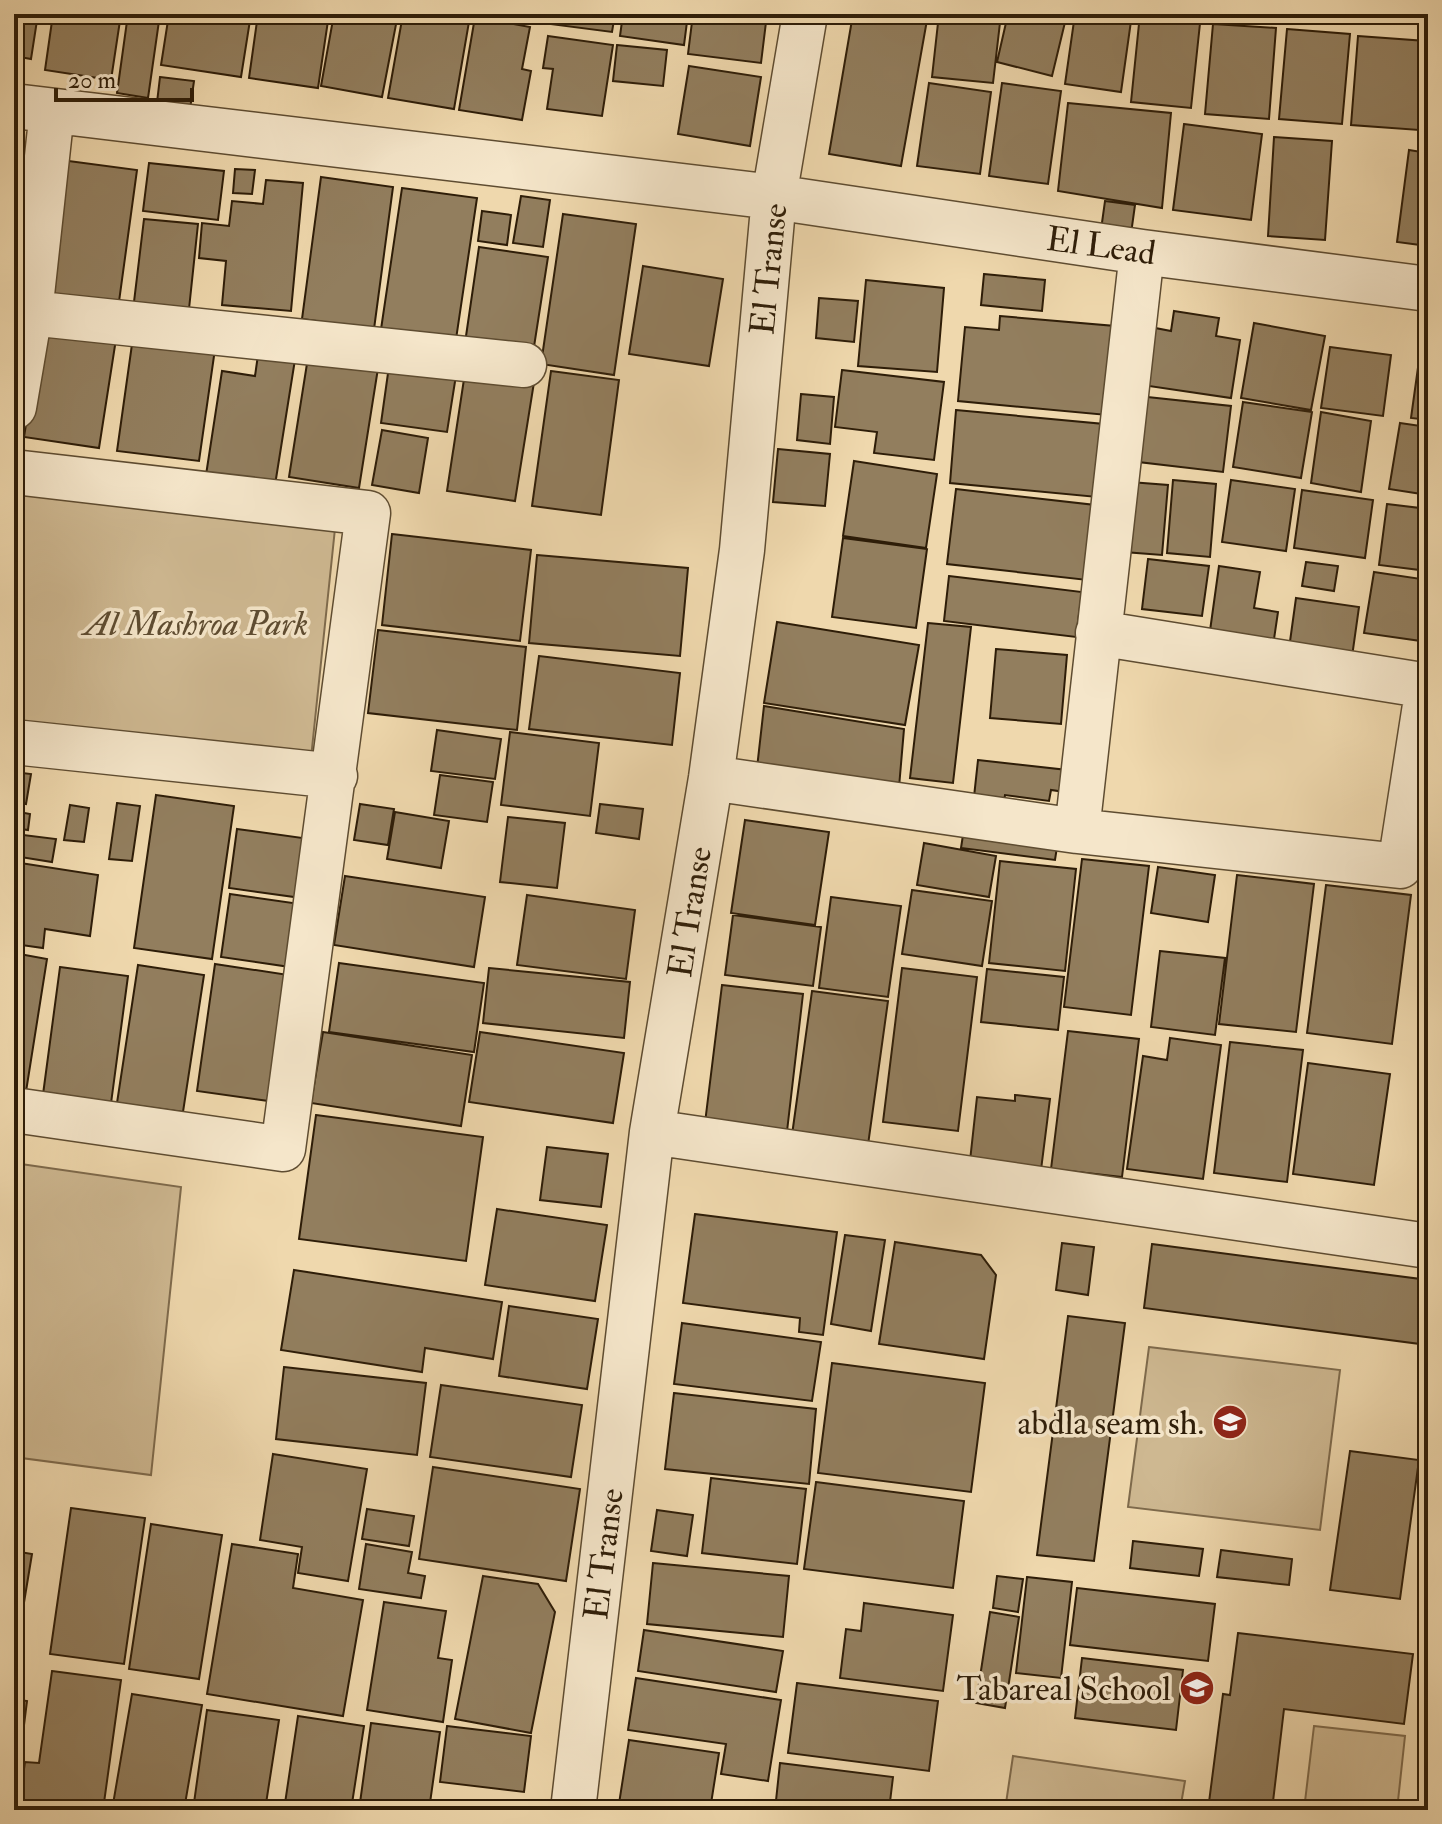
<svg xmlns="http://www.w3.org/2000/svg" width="1442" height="1824" font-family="'IM FELL Double Pica',serif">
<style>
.green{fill:#ceb891;stroke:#7e6a4c;stroke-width:2}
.building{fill:#927e5e;stroke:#2e1d08;stroke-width:2}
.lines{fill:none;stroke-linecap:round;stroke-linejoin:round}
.minor-casing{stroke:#5e4c31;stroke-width:47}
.minor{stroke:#f5e6ca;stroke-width:44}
.labels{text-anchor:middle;stroke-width:7;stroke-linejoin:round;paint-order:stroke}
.street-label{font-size:34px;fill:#2e1d08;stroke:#f5e6ca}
.park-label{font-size:34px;font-style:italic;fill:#5e4c31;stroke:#f5e6ca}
.poi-label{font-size:34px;fill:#2e1d08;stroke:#f5e6ca;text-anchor:end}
</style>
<rect width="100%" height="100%" fill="#efd8ad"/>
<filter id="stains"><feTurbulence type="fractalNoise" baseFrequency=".0025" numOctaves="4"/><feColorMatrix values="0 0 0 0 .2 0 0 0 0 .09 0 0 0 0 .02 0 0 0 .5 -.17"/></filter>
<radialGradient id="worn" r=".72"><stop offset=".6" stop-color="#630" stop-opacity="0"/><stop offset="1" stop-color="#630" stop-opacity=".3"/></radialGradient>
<path class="green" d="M14,486L336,519L311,758L14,721Z
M14,1163L181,1187L151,1475L14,1457Z
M1149,1347L1340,1370L1320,1530L1128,1507Z
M1314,1726L1405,1736L1397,1810H1304Z
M1013,1756L1185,1781L1180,1810H1005Z"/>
<path class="building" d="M14,14H38L31,59L14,56Z
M53,14H121L111,80L45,70Z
M128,14H160L148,98L117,93Z
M169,14H251L241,77L161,65Z
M258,14H329L318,88L249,78Z
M334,14H398L382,97L321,86Z
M403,14L470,16L454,109L388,98Z
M552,14H615L612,32L550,24Z
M623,14H688L684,45L620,36Z
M693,14H767L761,63L688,54Z
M853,14H896L927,20L901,166L829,154Z
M939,14H1001L993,83L932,77Z
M1008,14H1067L1052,76L997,62Z
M1075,14H1132L1121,92L1065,84Z
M1140,14H1201L1191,108L1131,102Z
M475,17L530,27L522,69L531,71L522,120L459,110Z
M1213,24L1276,28L1269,119L1205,114Z
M1287,29L1350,34L1342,124L1279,119Z
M548,36L613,45L602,116L547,109L553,69L543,68Z
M1358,36L1426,41L1419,130L1351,125Z
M617,45L667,50L663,86L613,81Z
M689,66L761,77L750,146L678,134Z
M160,77L194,81L189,116L156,111Z
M929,83L991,92L980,174L917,166Z
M1002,83L1061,91L1048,184L989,176Z
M1068,103L1171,113L1162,208L1058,191Z
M1184,124L1262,134L1251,220L1173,210Z
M1274,137L1332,141L1325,240L1268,236Z
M14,146L37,150L21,237L14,236Z
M1409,150L1428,153V246L1397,242Z
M61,160L137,170L118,309L42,299Z
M149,163L224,171L218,220L143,211Z
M235,169L255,170L252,194L233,193Z
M321,177L393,187L374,329L302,319Z
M266,180L303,183L291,311L222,305L226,261L199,258L202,223L229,226L232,201L263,204Z
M402,188L477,198L455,346L380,336Z
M521,196L550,200L543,247L513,243Z
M1105,201L1135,205L1130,241L1100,237Z
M482,211L511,215L507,245L478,241Z
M563,214L636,224L614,375L541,364Z
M144,219L198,224L189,309L134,302Z
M479,247L548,257L533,353L465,343Z
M643,266L723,279L709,366L629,354Z
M984,274L1045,280L1042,311L981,305Z
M866,280L944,288L937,372L858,366Z
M819,298L858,301L854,342L816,338Z
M1174,311L1219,318L1216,336L1240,340L1231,398L1142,385L1150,327L1171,331Z
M1000,316L1115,326L1107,415L958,401L965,327L999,330Z
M1254,323L1325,336L1311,410L1241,398Z
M41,328L116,339L99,448L24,437Z
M134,330L216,342L199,461L117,451Z
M260,341L297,347L275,485L206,475L222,371L255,376Z
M1421,346L1428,347V420L1411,418Z
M1330,347L1391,355L1383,416L1321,408Z
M309,351L379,362L359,488L289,477Z
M390,359L457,369L447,432L381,423Z
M466,366L535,376L515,501L447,491Z
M842,370L944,382L934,460L874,453L877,432L835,427Z
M551,371L619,380L601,515L532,506Z
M801,394L834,397L830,444L797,440Z
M1138,396L1231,406L1223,472L1130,461Z
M1243,402L1312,412L1301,478L1233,467Z
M956,410L1104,424L1097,497L950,483Z
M1321,412L1371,421L1361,492L1311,483Z
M1400,423L1428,427V495L1389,489Z
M382,430L428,438L419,493L372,485Z
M778,449L830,454L825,506L773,502Z
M854,461L937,474L926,548L843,536Z
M1173,480L1216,484L1210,557L1167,553Z
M1231,480L1295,489L1286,551L1222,542Z
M1130,482L1168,485L1162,555L1124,552Z
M956,489L1095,505L1087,580L947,564Z
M1302,490L1373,500L1365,558L1294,548Z
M1387,504L1428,509V571L1379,565Z
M392,534L531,550L520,641L382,625Z
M843,538L927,549L916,628L832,617Z
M537,555L688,568L680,656L529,643Z
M1148,559L1209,566L1202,616L1142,609Z
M1306,562L1338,566L1334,591L1302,586Z
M1219,566L1260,572L1254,608L1278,612L1273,646L1209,638Z
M1374,572L1428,580V642L1364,633Z
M949,576L1082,592L1076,637L944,621Z
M1296,598L1359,607L1351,664L1288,656Z
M777,622L919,645L905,725L764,703Z
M928,623L971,627L953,783L910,778Z
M378,630L526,647L517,730L368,713Z
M996,649L1067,655L1061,724L990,718Z
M539,656L680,673L672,745L529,729Z
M764,706L904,729L898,799L757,768Z
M437,730L501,739L495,779L431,771Z
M510,732L599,743L590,816L501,805Z
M978,760L1067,770L1065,792L1051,790L1049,801L1005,795L1004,801L974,797Z
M14,772L31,774L26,804L14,802Z
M440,775L493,782L487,822L434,815Z
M156,795L234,806L212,959L134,948Z
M117,803L140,806L132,861L109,859Z
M360,804L394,809L388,845L354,840Z
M600,804L643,809L639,839L596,833Z
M70,805L89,808L84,842L64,840Z
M14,811L30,814L28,830L14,828Z
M395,812L449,821L441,868L387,859Z
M508,817L565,823L557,888L500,882Z
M745,820L829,832L815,925L731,913Z
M965,822L1059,834L1055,860L961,848Z
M237,829L317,840L309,899L229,888Z
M15,834L56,839L52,862L14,856Z
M924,843L996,856L989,897L917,885Z
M1082,859L1149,866L1131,1015L1064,1007Z
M1000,861L1076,869L1065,971L989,963Z
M14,862L98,875L90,936L45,929L43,948L14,944Z
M1158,867L1215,875L1208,922L1151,913Z
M1237,875L1314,884L1296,1032L1219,1024Z
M345,876L485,897L474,967L334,945Z
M1326,885L1411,895L1392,1044L1307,1033Z
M912,890L992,901L982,966L902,954Z
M230,894L307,905L297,968L221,957Z
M527,895L635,910L626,979L517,965Z
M831,897L901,906L888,997L819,988Z
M733,915L821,927L813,986L725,975Z
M1160,951L1225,958L1215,1035L1151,1027Z
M14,953L47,959L25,1098L14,1097Z
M339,963L484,983L474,1052L329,1032Z
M215,964L295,976L276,1102L197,1091Z
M138,965L204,975L183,1112L117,1103Z
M60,967L128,976L110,1111L42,1102Z
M489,968L630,982L624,1038L483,1023Z
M902,968L977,977L958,1131L883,1122Z
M987,969L1064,977L1058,1030L981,1022Z
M722,985L803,994L786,1140L704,1131Z
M812,991L888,1001L868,1145L792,1135Z
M1068,1031L1139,1039L1122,1177L1051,1169Z
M323,1032L472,1055L461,1126L311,1103Z
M480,1032L624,1053L613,1123L469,1102Z
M1170,1038L1221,1045L1203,1179L1127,1169L1143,1056L1167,1060Z
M1230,1042L1303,1050L1287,1182L1214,1173Z
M1308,1063L1390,1074L1374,1185L1293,1174Z
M1015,1095L1050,1099L1041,1170L970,1161L977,1097L1015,1101Z
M316,1115L483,1137L466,1261L299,1239Z
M547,1147L608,1154L601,1207L540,1200Z
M497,1209L607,1225L595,1301L485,1285Z
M695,1214L837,1232L823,1335L799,1332L800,1318L683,1303Z
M845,1235L885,1240L871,1331L831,1324Z
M895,1242L981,1255L996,1275L984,1359L879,1344Z
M1062,1243L1094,1247L1088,1295L1056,1290Z
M1152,1244L1428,1280V1345L1144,1308Z
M294,1270L502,1302L493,1359L425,1348L422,1372L281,1350Z
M509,1306L598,1319L587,1389L499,1376Z
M1068,1316L1125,1323L1094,1561L1037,1555Z
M682,1323L821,1342L812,1401L674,1384Z
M832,1363L985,1383L971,1492L818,1473Z
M284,1367L426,1383L417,1455L276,1439Z
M441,1385L582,1405L571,1477L430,1457Z
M674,1393L816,1409L809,1484L665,1469Z
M1350,1451L1419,1460L1400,1599L1330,1590Z
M273,1454L367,1469L348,1581L298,1573L302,1547L260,1540Z
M433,1467L580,1489L566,1581L419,1559Z
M711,1478L806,1489L797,1564L702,1553Z
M816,1482L964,1501L953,1588L804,1569Z
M71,1508L145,1518L124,1664L50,1654Z
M367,1509L414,1516L409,1546L362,1539Z
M657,1510L693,1515L687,1556L651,1551Z
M151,1524L222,1535L199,1679L129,1669Z
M1133,1541L1203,1549L1199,1576L1130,1568Z
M232,1544L298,1554L293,1588L363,1600L343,1716L207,1694Z
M366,1544L412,1552L408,1573L425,1576L421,1598L359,1589Z
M1221,1550L1292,1559L1289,1585L1217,1577Z
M14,1551L32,1554L17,1645H14Z
M653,1563L789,1576L783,1637L647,1624Z
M483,1576L538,1584L555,1612L531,1733L455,1719Z
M997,1576L1023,1579L1018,1612L993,1608Z
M1027,1577L1072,1582L1061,1678L1016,1673Z
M1077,1588L1215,1604L1208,1661L1070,1645Z
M384,1602L446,1611L438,1658L452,1660L443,1722L367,1710Z
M864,1603L953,1615L943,1691L840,1678L846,1629L861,1631Z
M990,1612L1019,1617L1005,1708L976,1703Z
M644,1630L783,1651L776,1692L638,1671Z
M1238,1633L1413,1654L1404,1724L1284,1709L1272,1810H1208L1223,1694L1230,1695Z
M1082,1658L1183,1670L1176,1730L1075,1718Z
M52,1671L121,1680L103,1810H18L25,1762L39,1763Z
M636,1678L781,1700L768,1781L721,1774L726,1744L628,1730Z
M797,1683L938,1701L929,1771L788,1753Z
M132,1694L202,1705L184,1810H112Z
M14,1699L27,1701L14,1805Z
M207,1710L279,1720L265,1810H193Z
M298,1716L364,1726L351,1810H284Z
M371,1723L440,1732L429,1810H359Z
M447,1726L531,1736L524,1792L440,1782Z
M629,1740L719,1753L710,1810H618Z
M780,1763L893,1777L889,1810H775Z
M476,1801L529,1809L528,1810H475Z"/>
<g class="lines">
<g class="minor-casing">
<path id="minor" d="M14,106L774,197L1142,252L1428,289
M30,313L524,365
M14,407L30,313L52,111
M14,472L368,513L283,1149L14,1110
M1098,633L1428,686
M14,742L335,776
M711,778L1077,831L1400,866L1428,686
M1077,831L1142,252
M652,1132L1428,1246
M573,1810L652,1132L711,778L742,550L774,197L805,14"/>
</g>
<use href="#minor" class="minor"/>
</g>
<defs>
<g id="school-disc" transform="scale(1.8)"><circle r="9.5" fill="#8f2418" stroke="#f5e6ca"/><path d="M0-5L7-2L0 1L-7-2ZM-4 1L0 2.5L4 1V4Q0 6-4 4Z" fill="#fff"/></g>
</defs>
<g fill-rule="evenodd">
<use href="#school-disc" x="1230" y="1422"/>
<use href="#school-disc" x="1197" y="1688"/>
</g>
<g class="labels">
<g class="street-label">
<text transform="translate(1101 245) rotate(8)" y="12">El Lead</text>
<text transform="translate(768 269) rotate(-84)" y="12">El Transe</text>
<text transform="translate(689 912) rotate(-81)" y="12">El Transe</text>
<text transform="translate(603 1554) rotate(-83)" y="12">El Transe</text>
</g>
<g class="park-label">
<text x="196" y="635">Al Mashroa Park</text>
</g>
<g class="poi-label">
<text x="1204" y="1434">abdla seam sh.</text>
<text x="1171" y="1700">Tabareal School</text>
</g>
</g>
<rect width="1442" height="1824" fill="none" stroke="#efd8ad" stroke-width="48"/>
<rect x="16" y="16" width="1410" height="1792" fill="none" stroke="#2e1d08" stroke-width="4"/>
<rect x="24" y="24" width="1394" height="1776" fill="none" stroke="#2e1d08" stroke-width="2"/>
<path d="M56 88v12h136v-12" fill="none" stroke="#2e1d08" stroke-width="4"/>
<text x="68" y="88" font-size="24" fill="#2e1d08" stroke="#f5e6ca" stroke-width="6" paint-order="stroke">20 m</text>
<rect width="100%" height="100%" filter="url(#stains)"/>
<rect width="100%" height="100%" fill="url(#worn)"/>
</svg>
